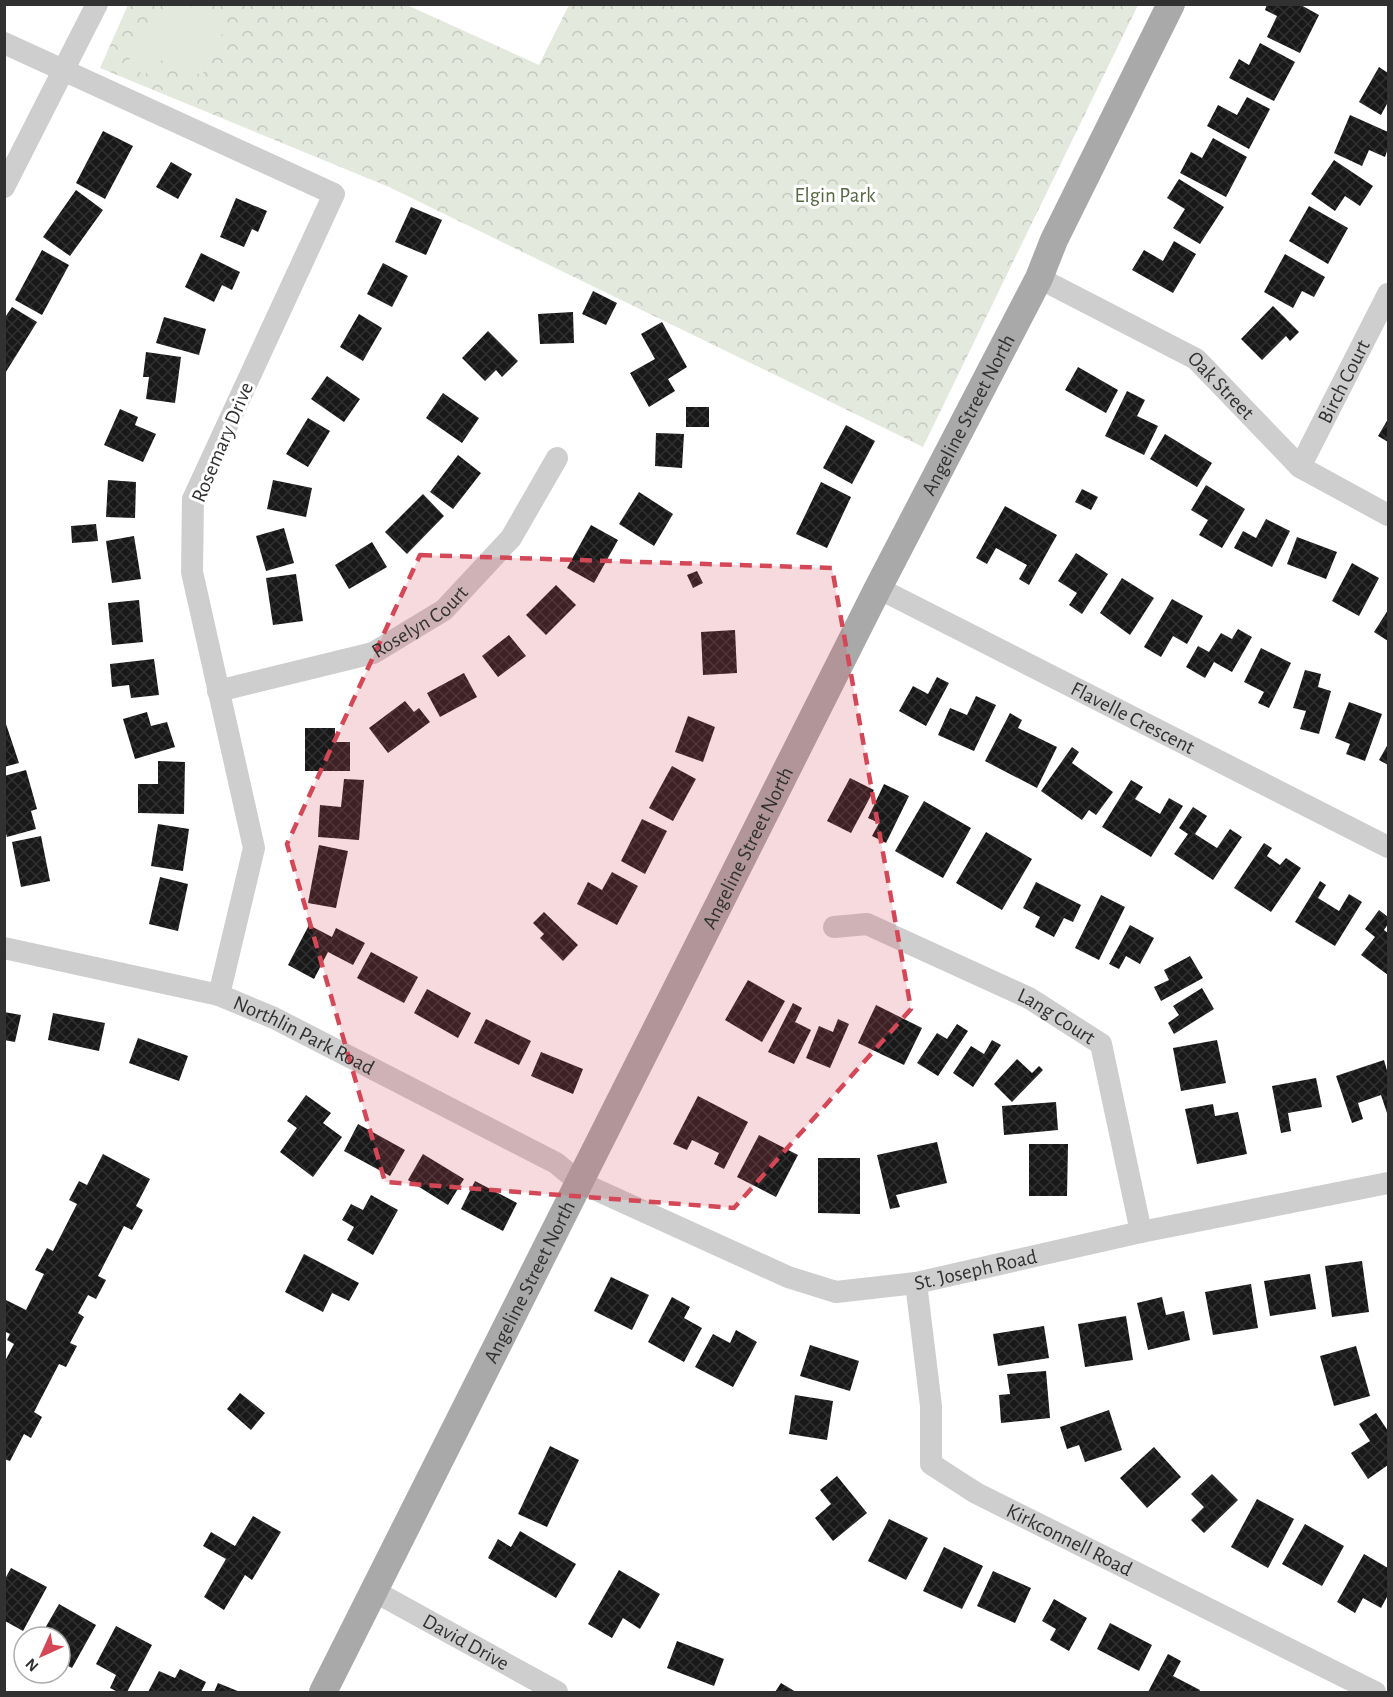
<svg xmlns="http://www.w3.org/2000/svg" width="1393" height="1697" font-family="'Alegreya Sans',sans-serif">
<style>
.park{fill:url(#park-crowns)}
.pitch{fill:#e4e9de}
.building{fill:url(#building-cross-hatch)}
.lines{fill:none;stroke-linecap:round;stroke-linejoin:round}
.minor{stroke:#cecece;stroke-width:22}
.major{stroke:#a9a9a9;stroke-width:28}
.marked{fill:#d44756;fill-opacity:0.2;stroke:#d44756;stroke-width:4.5;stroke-dasharray:12 8;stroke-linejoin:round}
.labels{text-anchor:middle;stroke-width:6;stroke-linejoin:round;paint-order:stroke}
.park-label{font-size:21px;fill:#566942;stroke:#fff}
.street-label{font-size:21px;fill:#313131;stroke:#fff}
</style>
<defs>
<pattern id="park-crowns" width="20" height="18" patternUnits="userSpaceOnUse" patternTransform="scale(1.5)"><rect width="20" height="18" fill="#e4e9de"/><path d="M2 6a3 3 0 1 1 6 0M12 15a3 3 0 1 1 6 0" fill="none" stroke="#c4c8bf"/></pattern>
<pattern id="building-cross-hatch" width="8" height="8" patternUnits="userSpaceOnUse" patternTransform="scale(1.5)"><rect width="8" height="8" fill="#181818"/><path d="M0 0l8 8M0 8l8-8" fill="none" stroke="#313131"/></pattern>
</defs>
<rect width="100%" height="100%" fill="#fff"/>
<path class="park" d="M128,5H407L539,65L569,5H1138L923,447L389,187L100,68Z"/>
<path class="pitch" d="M166,5H188L228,22L202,75L159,60L144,75L128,63L137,41L150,39Z"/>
<path class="building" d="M1267,4H1299L1319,15L1300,53L1267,37L1277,16L1265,10Z
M1260,43L1295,62L1274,101L1229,78L1239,59L1249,65Z
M1379,67L1388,73V102L1381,115L1359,102Z
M1247,97L1270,109L1249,149L1207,126L1218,105L1237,115Z
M1350,115L1388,132V148L1385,157L1369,150L1362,166L1334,153Z
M103,131L133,146L105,199L76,183Z
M1213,138L1247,157L1226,197L1180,173L1191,152L1202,158Z
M1334,160L1373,186L1360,206L1345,196L1335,211L1311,194Z
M171,162L192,174L178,199L156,187Z
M1179,179L1224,207L1200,244L1173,228L1185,209L1167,198Z
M76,190L103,210L70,256L43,237Z
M236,198L267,211L258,232L252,229L244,247L220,237Z
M1309,206L1348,228L1328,264L1289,241Z
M411,207L442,220L426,255L395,242Z
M1174,241L1196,254L1173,293L1132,270L1144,250L1163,261Z
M42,250L69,265L42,315L15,300Z
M201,253L240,272L232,290L222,285L214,302L185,287Z
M1285,254L1325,277L1314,297L1302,291L1293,308L1264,292Z
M383,263L408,276L392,307L367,294Z
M593,291L617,303L606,325L582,314Z
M1273,306L1299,332L1290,341L1286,336L1262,360L1241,339Z
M12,307L37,322L4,375V319Z
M573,312L574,343L540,344L538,314Z
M359,314L382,328L363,361L340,347Z
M164,317L206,329L199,355L156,343Z
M662,322L687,367L668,379L675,391L649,407L630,373L655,359L641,334Z
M488,331L518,361L502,377L496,370L485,381L462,358Z
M146,352L181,357L175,403L146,399L149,377H143Z
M1078,367L1118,390L1106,413L1065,390Z
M327,376L360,399L344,422L311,399Z
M1127,391L1145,400L1137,416L1158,426L1144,455L1105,436Z
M443,393L479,418L462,443L426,418Z
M686,407H709V427H686Z
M120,409L138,417L135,425L156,434L143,462L104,445Z
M308,418L330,431L308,467L286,454Z
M1388,419V442L1378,436Z
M846,425L875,441L852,484L823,468Z
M656,433L684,434L682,468L655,466Z
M1165,434L1212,463L1197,487L1150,459Z
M458,455L481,473L453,509L430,492Z
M108,480L136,482L135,518L106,517Z
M273,480L312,488L306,517L267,509Z
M821,482L851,497L827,548L796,534Z
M1206,485L1245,509L1222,548L1199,535L1208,520L1191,510Z
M1082,489L1098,497L1091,510L1075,502Z
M639,492L673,514L654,546L619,524Z
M423,494L444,516L407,554L385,532Z
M1005,506L1057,535L1029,585L1019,579L1027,565L996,548L987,564L976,558Z
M1266,519L1290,531L1272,567L1234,548L1243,531L1256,538Z
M96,524L98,541L72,543L71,526Z
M591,525L618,540L594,583L567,568Z
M284,528L294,563L266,571L256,536Z
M134,536L141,579L112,583L106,541Z
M1297,537L1337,552L1326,579L1287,564Z
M372,542L387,567L349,589L335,565Z
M1076,553L1108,574L1082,614L1069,605L1077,593L1058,581Z
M1352,563L1379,578L1359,616L1332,601Z
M697,571L703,583L693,588L687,575Z
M296,574L303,621L273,625L266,578Z
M1122,578L1154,598L1130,635L1100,613Z
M556,585L576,605L546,635L526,615Z
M1172,599L1203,616L1187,644L1173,636L1161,657L1144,647Z
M139,600L143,642L112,645L108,603Z
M1388,610V641L1374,632Z
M1238,629L1252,637L1232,672L1214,662L1205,678L1186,667L1198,646L1209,652L1221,633L1232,639Z
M735,630L737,673L703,675L701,632Z
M509,635L526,656L498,677L482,656Z
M1261,648L1291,663L1269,708L1258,703L1264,692L1244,682Z
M154,659L159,695L131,698L129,685L112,687L110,664Z
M1305,670L1321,674L1318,687L1331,691L1319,734L1300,729L1306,711L1293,708Z
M464,673L477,697L440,717L427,693Z
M937,677L949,683L926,726L899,711L913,686L928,694Z
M976,696L996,705L974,751L938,735L950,708L967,715Z
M405,701L414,712L419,708L430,722L388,753L369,728Z
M1349,702L1382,714L1365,761L1346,754L1350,744L1335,738Z
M147,712L151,726L167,722L175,747L135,759L123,719Z
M1010,713L1022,720L1018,728L1057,747L1037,788L985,761Z
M688,716L715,727L703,762L675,752Z
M4,718L19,763L4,767Z
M305,728H335V742H350V771H305Z
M1388,744V765L1379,760Z
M1072,747L1079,752L1072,763L1113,792L1096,815L1089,810L1082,820L1041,791Z
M158,761L185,762L184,814L138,813V784H158Z
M672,766L696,779L673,821L649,808Z
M26,770L37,809L31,811L36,829L7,837L4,828V776Z
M850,778L874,790L851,833L827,821Z
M344,779L364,780L359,840L318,837L320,805L341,807Z
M1131,780L1143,787L1135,799L1160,814L1169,798L1183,806L1151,857L1102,827Z
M884,784L909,796L886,843L872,836L879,823L868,818Z
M924,801L971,828L943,878L895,851Z
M1193,807L1207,816L1195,834L1217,848L1230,829L1242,837L1213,880L1174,854L1188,834L1179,828Z
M642,819L667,831L645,874L621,861Z
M158,824L189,829L183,871L151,866Z
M986,832L1032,859L1002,910L956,883Z
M41,836L50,881L21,887L12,842Z
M1264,843L1272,848L1267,856L1280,865L1286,858L1301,868L1271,912L1234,888Z
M319,845L348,851L336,908L308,903Z
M612,872L638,886L617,925L577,904L588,882L602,890Z
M160,877L188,884L178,931L149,924Z
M1320,881L1326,885L1318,898L1339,911L1349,894L1362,902L1335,946L1295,922Z
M1036,882L1081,905L1073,922L1064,918L1054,937L1035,927L1040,917L1023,908Z
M1101,895L1125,907L1099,960L1075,948Z
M1379,910L1388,917V924L1384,930L1388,933V975L1361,955L1375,937L1365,929Z
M544,912L578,945L563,961L540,938L544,934L533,923Z
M309,925L332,937L336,928L365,943L353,965L328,952L314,979L288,965Z
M1130,925L1154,938L1140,964L1126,956L1119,969L1109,964Z
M371,952L418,977L404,1003L357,978Z
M1190,956L1203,978L1161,1001L1154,987L1169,980L1164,970Z
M748,980L785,1001L762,1042L725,1020Z
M1202,988L1214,1009L1174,1034L1168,1023L1179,1015L1173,1006Z
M427,989L471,1013L458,1038L414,1013Z
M793,1003L802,1008L795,1022L811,1030L794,1064L768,1052Z
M876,1005L922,1028L904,1065L858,1043Z
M4,1012L21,1015L15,1042L4,1040Z
M53,1013L105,1023L99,1051L48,1040Z
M486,1019L531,1041L519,1065L474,1043Z
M838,1019L849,1024L830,1068L806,1058L819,1026L833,1032Z
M957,1024L968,1031L938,1076L917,1063L937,1033L947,1039Z
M138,1038L188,1056L179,1081L129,1063Z
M992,1040L1001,1045L973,1087L953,1073L971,1046L984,1054Z
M1217,1040L1226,1083L1181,1091L1173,1048Z
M541,1052L583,1069L573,1094L531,1076Z
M1017,1059L1032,1073L1039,1066L1043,1070L1012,1102L994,1084Z
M1384,1060L1388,1074V1116L1381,1095L1358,1103L1363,1119L1352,1123L1336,1076Z
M1316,1078L1322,1107L1288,1113L1291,1131L1281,1133L1272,1086Z
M306,1095L331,1113L323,1123L342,1137L313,1177L280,1152L297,1128L287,1121Z
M698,1096L748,1122L724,1169L714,1164L719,1153L692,1140L687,1150L673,1144Z
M1056,1102L1058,1130L1004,1135L1002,1106Z
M1213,1104L1215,1116L1238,1112L1247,1154L1197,1164L1185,1109Z
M358,1124L405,1150L390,1176L344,1151Z
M759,1135L798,1155L776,1197L737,1177Z
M937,1142L947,1183L896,1195L900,1207L890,1209L877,1155Z
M1029,1144H1068L1067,1196H1029Z
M103,1154L150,1179L136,1206L143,1210L132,1230L124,1226L98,1276L106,1280L96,1299L88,1295L78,1313L84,1317L70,1343L77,1346L66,1367L59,1364L34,1412L42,1417L31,1438L24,1434L10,1461L4,1459V1363L14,1344L7,1340L10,1334L4,1331V1299L26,1310L44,1274L35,1270L47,1248L53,1251L77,1204L69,1200L79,1181L87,1185Z
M423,1154L464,1179L448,1205L408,1180Z
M818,1158H860V1214L818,1213Z
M475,1181L517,1203L503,1231L461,1209Z
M371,1195L398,1210L373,1255L347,1240L354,1227L342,1220L351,1204L363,1210Z
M304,1254L359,1283L349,1301L332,1293L323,1312L285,1292Z
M1362,1261L1369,1312L1332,1317L1325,1266Z
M1310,1274L1316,1309L1270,1316L1264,1281Z
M611,1277L649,1295L632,1330L594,1311Z
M1251,1284L1258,1328L1213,1335L1205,1292Z
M672,1297L690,1307L684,1318L702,1328L684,1362L648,1342Z
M1162,1297L1166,1315L1184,1311L1190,1340L1148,1350L1137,1303Z
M1126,1316L1133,1360L1085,1367L1078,1324Z
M1044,1326L1049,1358L998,1366L993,1334Z
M736,1330L757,1342L733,1387L695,1367L713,1334L730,1343Z
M810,1345L859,1361L850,1391L800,1376Z
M1356,1346L1370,1396L1334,1406L1320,1356Z
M1046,1371L1050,1418L1001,1423L999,1395L1010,1394L1007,1374Z
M240,1393L265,1413L251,1430L227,1409Z
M795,1395L833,1401L827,1440L789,1434Z
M1109,1410L1122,1450L1085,1462L1079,1445L1067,1449L1060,1427Z
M1376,1413L1388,1431V1465L1368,1479L1351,1453L1370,1441L1359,1424Z
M550,1446L579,1460L547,1527L518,1514Z
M1154,1447L1181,1477L1147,1508L1120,1478Z
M1212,1474L1238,1500L1204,1533L1191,1520L1204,1507L1191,1494Z
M837,1476L867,1513L833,1541L815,1518L831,1504L820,1490Z
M1257,1499L1294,1519L1268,1568L1231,1547Z
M253,1516L281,1532L252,1580L245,1575L224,1610L204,1597L226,1559L203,1546L211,1532L235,1546Z
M889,1519L928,1538L906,1580L868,1561Z
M1305,1524L1344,1546L1322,1586L1282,1564Z
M520,1531L576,1564L556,1598L488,1558L498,1539L511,1547Z
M944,1547L983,1566L962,1609L923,1591Z
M1364,1554L1388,1568V1595L1381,1608L1363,1598L1355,1613L1337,1602Z
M11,1568L47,1587L23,1631L5,1621V1579Z
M619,1570L660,1594L640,1629L623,1618L612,1638L588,1624Z
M993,1571L1031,1588L1015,1623L977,1606Z
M1054,1599L1087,1618L1069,1651L1050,1640L1056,1629L1042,1621Z
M59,1604L96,1625L72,1668L60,1662V1637H40Z
M1110,1623L1152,1645L1139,1671L1097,1649Z
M116,1626L152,1645L127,1692H118L110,1688L116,1675L96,1664Z
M677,1641L724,1659L714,1686L667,1668Z
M1168,1654L1181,1661L1173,1676L1200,1690L1199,1692H1148Z
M180,1669L206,1682L201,1692H148L159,1671L175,1678Z
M218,1683L240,1692H214Z
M781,1683L796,1692H775Z"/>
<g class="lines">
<g class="minor">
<path d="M4,43L334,194L193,499L192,572L254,848L219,995"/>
<path d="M4,187L97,4"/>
<path id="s1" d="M1039,278L1196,359L1300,467L1388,515"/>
<path id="s2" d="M1300,467L1388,294"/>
<path id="s3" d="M878,588L1388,847"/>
<path id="s4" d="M218,691L373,653L444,610L511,538L557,458"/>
<path id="s5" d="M834,927L867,924L1029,998L1101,1044L1141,1232"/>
<path id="s6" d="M4,948L219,995L274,1018L556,1163L579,1182L788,1277L836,1292L916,1283L1141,1232L1388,1183"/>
<path id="s7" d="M916,1283L931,1406V1464L976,1493L1375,1692"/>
<path id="s8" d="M374,1591L557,1692"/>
</g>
<path class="major" id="s9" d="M323,1692L878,588L1039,278L1054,240L1171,4"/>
</g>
<path class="marked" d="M420,555L832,568L911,1009L734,1208L385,1182L287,844Z"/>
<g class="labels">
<g class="park-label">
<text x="835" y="202">Elgin Park</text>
</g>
<g class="street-label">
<text dy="7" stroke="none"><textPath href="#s2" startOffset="96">Birch Court</textPath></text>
<text dy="7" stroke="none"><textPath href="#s1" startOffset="213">Oak Street</textPath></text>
<text dy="7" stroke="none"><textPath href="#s9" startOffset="1431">Angeline Street North</textPath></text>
<text transform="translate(222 442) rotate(-67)" y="7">Rosemary Drive</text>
<text dy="7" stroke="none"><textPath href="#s4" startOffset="216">Roselyn Court</textPath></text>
<text dy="7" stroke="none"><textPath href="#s3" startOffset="286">Flavelle Crescent</textPath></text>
<text dy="7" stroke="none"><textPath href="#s9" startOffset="945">Angeline Street North</textPath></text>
<text dy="7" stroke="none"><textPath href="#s5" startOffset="244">Lang Court</textPath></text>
<text dy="7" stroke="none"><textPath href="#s6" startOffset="314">Northlin Park Road</textPath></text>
<text dy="7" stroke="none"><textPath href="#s6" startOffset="1048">St. Joseph Road</textPath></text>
<text dy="7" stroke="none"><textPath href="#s9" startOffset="459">Angeline Street North</textPath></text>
<text dy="7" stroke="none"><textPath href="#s7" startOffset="340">Kirkconnell Road</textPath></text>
<text dy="7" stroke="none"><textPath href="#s8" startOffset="105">David Drive</textPath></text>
</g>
</g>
<rect width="1393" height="1697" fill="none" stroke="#313131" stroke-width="12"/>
<g transform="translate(42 1655) rotate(225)"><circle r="28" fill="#ffffff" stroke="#adadad" stroke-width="1.5"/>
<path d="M0-4.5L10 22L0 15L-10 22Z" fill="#d44756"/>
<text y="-9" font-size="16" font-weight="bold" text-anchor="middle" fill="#313131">N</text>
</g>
</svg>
